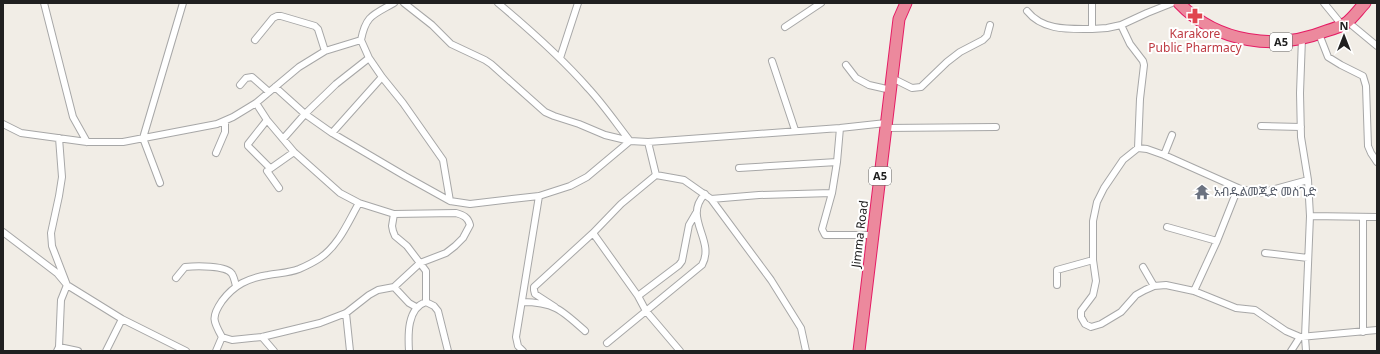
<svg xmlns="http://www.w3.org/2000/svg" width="1380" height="354" font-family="'Noto Sans','Noto Sans Ethiopic',sans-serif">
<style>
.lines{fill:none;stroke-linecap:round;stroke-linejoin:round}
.street-casing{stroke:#a7a7a7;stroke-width:8}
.highway-casing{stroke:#e51c64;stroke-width:13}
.street{stroke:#fff;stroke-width:6}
.highway{stroke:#ec899d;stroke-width:11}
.labels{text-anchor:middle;stroke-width:4;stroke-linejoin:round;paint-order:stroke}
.shield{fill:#fff;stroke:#636363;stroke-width:1}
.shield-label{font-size:11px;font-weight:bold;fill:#202020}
.health-label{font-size:12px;fill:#be3a42;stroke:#fff}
.worship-label{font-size:12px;fill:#5b616d;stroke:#fff;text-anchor:start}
.street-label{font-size:12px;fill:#202020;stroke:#fff}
</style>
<rect width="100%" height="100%" fill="#f1ede6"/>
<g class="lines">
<g class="street-casing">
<path id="street" d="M44,3L73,117L87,142
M404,3L432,25L451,44L485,60L491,64L545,112L554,116L579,124L605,135L630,141L648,142L840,128L886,123
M498,3C529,29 561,57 588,88C603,104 616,123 630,141
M1092,3V29L1107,28L1121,25L1147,13L1172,3
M1324,3L1342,25
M1027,11C1043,31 1069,29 1092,29
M1348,22L1377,46
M1121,25L1130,44L1143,61L1144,65L1140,99L1138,148
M785,27L821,3
M1319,34L1328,57L1341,65L1363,76L1366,86L1368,146L1371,153L1377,162
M1302,38L1300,93L1301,137L1308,180L1310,216L1305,337L1306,351
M255,40L273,18L277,16H281L315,26L318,29L325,51
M361,40L369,58L382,77L403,103L443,160L450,201L470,204L512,199L539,196L570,186L587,177L630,141
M560,58L578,3
M772,61L795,130
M846,65L856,78L869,85L891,90
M892,78L912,88L921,87L947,62L960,52L983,40L987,36L990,25
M240,85L246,78L252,77L269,92
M275,87L305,114L332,133L405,176L450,201
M267,120L248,144V146L270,168
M3,124L21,133L87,142H123L217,124L233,117L256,103L299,67L325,51L361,40C366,15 373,15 394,3
M1261,126L1301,127
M840,128L837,162L832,193L822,229L825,235H873
M886,128L996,127
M332,133L382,77
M283,139L305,114L336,84L369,58
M216,153L225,132V121
M1164,155L1172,135
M739,168L837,162
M656,175L684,180L711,199L771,280L801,328L806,351
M160,183L143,138L183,3
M279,188L267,171L294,152
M1238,188L1257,193L1264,192L1308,180
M711,199L759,195L832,193
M394,214L392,226L393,231L395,236L407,246L426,271V302
M1310,216L1377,217
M1363,217V332
M1167,227L1217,241
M3,232L57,273L67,285L122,319L186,351
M593,233L638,296L646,311L680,351
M1265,253L1308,258
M1143,267L1154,286
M176,278L185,267C195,266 227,265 232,274C234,277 235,282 236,286
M1057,285V270L1093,260
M394,287L409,303L416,307
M1194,291L1217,241L1238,188L1164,155L1147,149L1138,148L1123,160L1104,188L1097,202L1093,221V260L1096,281L1093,295L1081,311V317L1085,324L1091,327L1101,324L1121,312L1136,295L1145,290L1154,286L1166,285L1194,291L1236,308L1255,310L1286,331L1300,337L1377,330
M638,296L679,265L682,261L689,225L696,213
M522,302C554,302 562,310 585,331
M555,307L535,294L534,290V287L593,233L621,204L656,175L648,142
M346,313L350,351
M222,337C213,321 211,317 222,301C234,285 248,278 268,275C279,273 289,273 299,269C306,266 314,262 320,258C339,245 348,222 359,203
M262,337L274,351
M607,343L702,265C716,240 682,218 705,194
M59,347L78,351
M57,351L59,347L61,300L67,285L52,246L51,233L59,196L62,177L59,138
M106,351L122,319
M216,351L222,337L232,340L262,337L320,323L346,313L369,295L378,290L394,287L420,263L446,253L455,246L463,238L470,225C468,217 463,215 456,213L394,214L359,203L340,193L294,152L267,120L256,103
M409,351C408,335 407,308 426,302L434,306L438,311L448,351
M523,351L518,346L516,337L539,196
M1291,351L1300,337"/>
</g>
<g class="highway-casing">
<path id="highway" d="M1179,3C1217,43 1276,51 1326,31C1333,29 1340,27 1346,23C1353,18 1359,9 1365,3
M859,351L899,19L906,3"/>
</g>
<use href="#street" class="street"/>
<use href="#highway" class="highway"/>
</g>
<defs>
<g id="pharmacy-bare" transform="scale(1.2)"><path d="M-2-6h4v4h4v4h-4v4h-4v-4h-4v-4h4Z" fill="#e0444e" stroke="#fff" stroke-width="2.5" paint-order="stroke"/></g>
<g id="temple-bare" transform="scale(1.2)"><path d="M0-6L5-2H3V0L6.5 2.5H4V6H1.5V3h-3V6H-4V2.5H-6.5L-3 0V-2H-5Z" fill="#6b7280" stroke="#fff" stroke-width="2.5" paint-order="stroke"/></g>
</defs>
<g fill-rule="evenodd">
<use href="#pharmacy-bare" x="1195" y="16"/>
<use href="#temple-bare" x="1202" y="192"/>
</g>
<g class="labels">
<g class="shield">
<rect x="1270" y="33" width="22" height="18" rx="3"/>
<rect x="869" y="167" width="22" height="18" rx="3"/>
</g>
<g class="shield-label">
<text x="1281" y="46">A5</text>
<text x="880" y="180">A5</text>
</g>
<g class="health-label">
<text x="1195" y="38">Karakore<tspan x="1195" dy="14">Public Pharmacy</tspan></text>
</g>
<g class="worship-label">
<text x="1214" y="196">አብዱልመጂድ መስጊድ</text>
</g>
<g class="street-label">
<text transform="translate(860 234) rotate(-83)" y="4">Jimma Road</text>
</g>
</g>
<rect width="1380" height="354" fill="none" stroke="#202020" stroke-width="8"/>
<g transform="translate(1344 36)" stroke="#ffffff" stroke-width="3" paint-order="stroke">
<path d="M0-3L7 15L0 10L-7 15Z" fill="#202020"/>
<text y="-6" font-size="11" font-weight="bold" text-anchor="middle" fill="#202020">N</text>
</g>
</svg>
